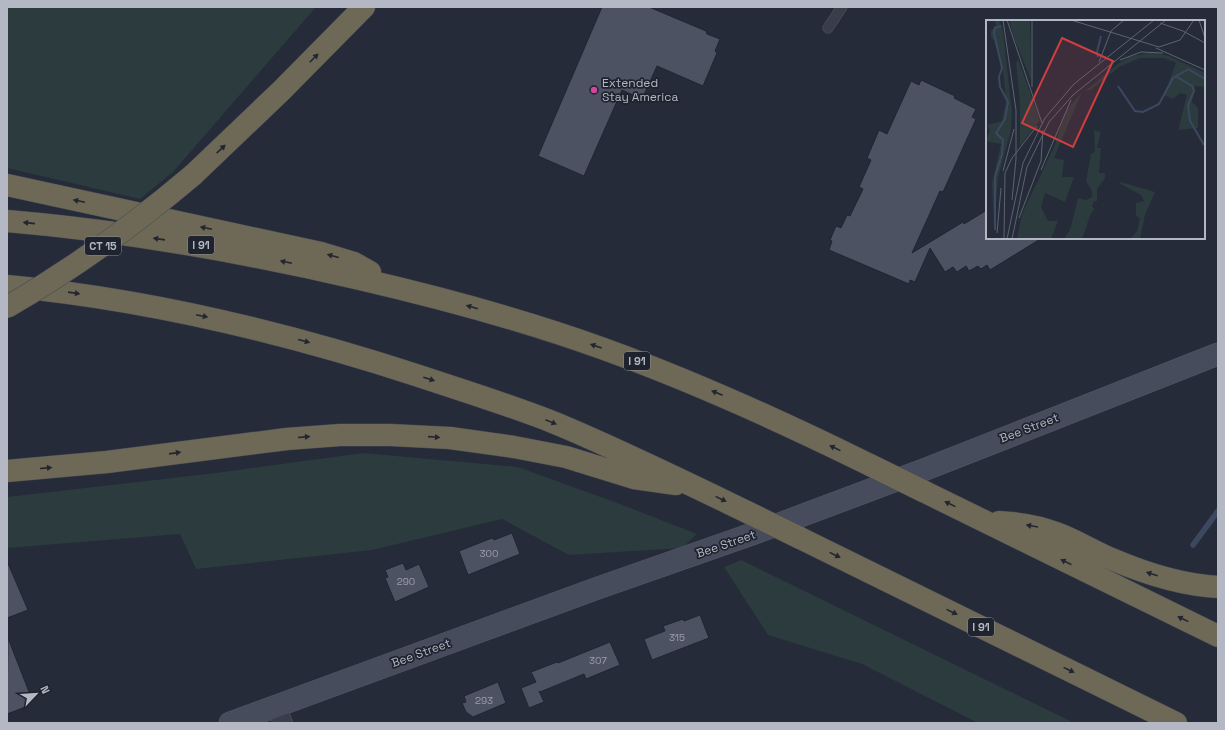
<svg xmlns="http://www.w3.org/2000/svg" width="1225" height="730" font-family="'Space Grotesk',sans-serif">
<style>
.green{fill:#2b3b3e}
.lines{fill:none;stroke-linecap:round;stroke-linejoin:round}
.stream{stroke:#3c4860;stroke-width:5.5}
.building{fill:#4c5262;stroke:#202530}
.lane-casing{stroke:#545864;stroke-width:11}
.street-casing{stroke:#545864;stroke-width:20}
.secondary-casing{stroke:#545864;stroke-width:23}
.highway-casing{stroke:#444854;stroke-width:23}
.lane{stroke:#383d49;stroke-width:10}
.street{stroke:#383d49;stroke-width:19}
.secondary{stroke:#474c5c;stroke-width:22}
.highway{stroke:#6e6856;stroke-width:22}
.highway-bridge-casing{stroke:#444854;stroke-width:23;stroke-linecap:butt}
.highway-bridge{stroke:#6e6856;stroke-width:22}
.oneway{fill:#222630}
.hotel-dot{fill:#d1479c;stroke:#1e232e;stroke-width:1.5}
.labels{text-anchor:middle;stroke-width:3.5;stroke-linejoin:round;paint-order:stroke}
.number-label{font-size:10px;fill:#9a9eac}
.shield{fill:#1e232e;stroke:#878b98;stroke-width:1}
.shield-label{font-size:11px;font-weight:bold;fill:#b4b8c5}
.poi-label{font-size:12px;fill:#b4b8c5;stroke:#1e232e;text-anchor:start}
.street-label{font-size:12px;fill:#b4b8c5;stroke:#1e232e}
.inset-river{fill:none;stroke:#3c4860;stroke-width:2}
.inset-road{fill:none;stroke:#5e6371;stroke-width:1}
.view{fill:#d13e40;fill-opacity:0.15;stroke:#d13e40;stroke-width:2}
.inset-edge{fill:none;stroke:#b4b8c5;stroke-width:2}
</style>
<rect width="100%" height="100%" fill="#252b39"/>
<path class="green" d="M7,7H316L173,172L140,199L7,168Z
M363,453L518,467L620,504L697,534L682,548L569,555L502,519L372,550L196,569L180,534L7,548V497L216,473Z
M741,560L1056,714L1074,723H978L862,664L768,635L724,567Z"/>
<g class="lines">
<path class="stream" d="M1193,545L1218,511"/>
</g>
<path class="building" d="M602,7H649L706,31L707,34L720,39L715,51L717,53L703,86L657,66L642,99L622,90L584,176L538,156Z
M921,80L955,96L954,98L976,109L972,117L976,119L943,192L940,191L912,253L963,222L964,224L987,210V238H1042L990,270L987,265L981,269L978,266L969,271L966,266L957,272L953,267L945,272L930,248L915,282L910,280L909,284L829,250L832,241L830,240L836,226L841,228L847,215L850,216L863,189L859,187L871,160L867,158L879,130L887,134L911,81L919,85Z
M512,533L520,554L468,575L459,551L492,538L494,540Z
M7,561L28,610L7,618Z
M403,563L406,570L419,564L429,587L395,602L385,578L388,577L385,570Z
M700,615L709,638L652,660L644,639L665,631L663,626L683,619L684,621Z
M8,638L31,697L25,699L28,706L7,714Z
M610,642L620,665L586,679L584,674L540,692L539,691L544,702L529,708L521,688L536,682L531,672L557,662L558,663Z
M498,682L506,703L473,717L466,712L462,703L466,702L464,696Z"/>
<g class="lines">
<g class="lane-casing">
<path id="lane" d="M828,28L842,7"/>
</g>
<g class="street-casing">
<path id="street" d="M276,706L283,723"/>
</g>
<g class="secondary-casing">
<path id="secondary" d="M230,723L598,588L766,529L926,469L1218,354"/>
</g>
<g class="highway-casing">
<path id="highway" d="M193,175L281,91L364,7
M7,185L321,253L354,263L370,272
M7,221C126,231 244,252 360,279C442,298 524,320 604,349C695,382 783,422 870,465
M7,286C148,299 284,332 419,376C464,391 510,405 555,423C620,450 683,481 747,512
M7,471L107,462L287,439L340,435H390L450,438L514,447L566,457L634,478L676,484
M923,491L1218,636
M999,522C1018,523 1038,526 1056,533C1076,540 1094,552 1114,560C1147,574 1182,585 1218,587
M800,538L1176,723"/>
</g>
<use href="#lane" class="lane"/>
<use href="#street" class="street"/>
<use href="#secondary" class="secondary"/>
<use href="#highway" class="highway"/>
<g class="highway-bridge-casing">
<path id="highway-bridge" d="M7,307C73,269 134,225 193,175
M870,465L923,491
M747,512L800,538"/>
</g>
<use href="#highway-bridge" class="highway-bridge"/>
</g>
<defs><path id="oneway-solid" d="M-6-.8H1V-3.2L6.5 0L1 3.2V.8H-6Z"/></defs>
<g class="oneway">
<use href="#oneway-solid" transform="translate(314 58) rotate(-45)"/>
<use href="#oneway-solid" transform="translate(221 149) rotate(-43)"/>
<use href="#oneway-solid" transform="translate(79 201) rotate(-168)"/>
<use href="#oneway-solid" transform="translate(29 223) rotate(-174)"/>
<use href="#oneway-solid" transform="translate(206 228) rotate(-168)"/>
<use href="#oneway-solid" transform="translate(159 239) rotate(-172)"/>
<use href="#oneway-solid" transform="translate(333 256) rotate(-165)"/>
<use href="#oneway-solid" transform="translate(286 262) rotate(-168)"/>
<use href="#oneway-solid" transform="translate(74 293) rotate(8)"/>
<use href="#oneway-solid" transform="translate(472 307) rotate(-164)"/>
<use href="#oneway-solid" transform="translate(202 316) rotate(12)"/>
<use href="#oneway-solid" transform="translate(304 341) rotate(15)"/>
<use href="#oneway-solid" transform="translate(596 346) rotate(-161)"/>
<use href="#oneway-solid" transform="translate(429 379) rotate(18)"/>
<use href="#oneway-solid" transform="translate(717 393) rotate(-157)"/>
<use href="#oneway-solid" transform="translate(551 422) rotate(22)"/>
<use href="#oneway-solid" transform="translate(304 437) rotate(-5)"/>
<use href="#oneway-solid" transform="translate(434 437) rotate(4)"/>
<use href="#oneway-solid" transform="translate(835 448) rotate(-154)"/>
<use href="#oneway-solid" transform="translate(175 453) rotate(-8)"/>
<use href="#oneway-solid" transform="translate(46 468) rotate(-5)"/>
<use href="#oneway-solid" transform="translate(721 499) rotate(26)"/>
<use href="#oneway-solid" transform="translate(950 504) rotate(-154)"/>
<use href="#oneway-solid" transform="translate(1032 526) rotate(-170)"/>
<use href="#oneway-solid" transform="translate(835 555) rotate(26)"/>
<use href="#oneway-solid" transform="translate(1066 562) rotate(-154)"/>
<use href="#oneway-solid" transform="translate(1152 574) rotate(-163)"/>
<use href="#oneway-solid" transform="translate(952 612) rotate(26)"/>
<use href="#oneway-solid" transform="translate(1183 619) rotate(-154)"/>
<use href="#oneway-solid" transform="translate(1069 670) rotate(26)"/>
</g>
<circle class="hotel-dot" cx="594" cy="90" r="4"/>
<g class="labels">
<g class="number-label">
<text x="489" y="557">300</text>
<text x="406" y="585">290</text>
<text x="677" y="641">315</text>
<text x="598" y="664">307</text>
<text x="484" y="704">293</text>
</g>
<g class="shield">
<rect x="188" y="236" width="26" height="18" rx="3"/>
<rect x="85" y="237" width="36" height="18" rx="3"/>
<rect x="624" y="352" width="26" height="18" rx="3"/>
<rect x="968" y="618" width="26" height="18" rx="3"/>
</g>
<g class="shield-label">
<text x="201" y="249">I 91</text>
<text x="103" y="250">CT 15</text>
<text x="637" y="365">I 91</text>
<text x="981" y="631">I 91</text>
</g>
<g class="poi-label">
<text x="602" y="87">Extended<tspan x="602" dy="14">Stay America</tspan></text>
</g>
<g class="street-label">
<text transform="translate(1029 428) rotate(-21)" y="4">Bee Street</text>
<text transform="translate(726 544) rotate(-19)" y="4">Bee Street</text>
<text transform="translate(421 653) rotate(-20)" y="4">Bee Street</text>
</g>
</g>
<g transform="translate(986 20)">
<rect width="219" height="219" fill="#252b39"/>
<path d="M8,0H13L17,11L26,93L25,110L12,158L8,211L6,163L15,124L0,121L4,110L1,105L16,101L20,80L17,51L8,20L5,18V11L10,5ZM23,0H44L45,60L28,18ZM167,32L183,36L219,53V67L209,66L206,82L212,88V108L192,110L201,75L194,73L187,79L178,75L190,43L178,38H154L133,47L105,70L99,71L133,43L145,36ZM32,39L54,100L34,126V82L30,43ZM96,72L68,138L78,140L76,157H88L79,182L59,173L55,187L62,201H72L65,219H31L36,194L69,125L79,92ZM108,110L115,112L111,128H115L113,153H119V158L111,169V181H108L106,186L108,190L105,193L96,219H78L84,210L92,178L100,180L106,177V171L100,161L105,134L109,132ZM135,162L169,172L159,195L154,219H144L151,211L154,198L150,196V183L158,181L155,175L133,163Z" fill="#2b3b3e"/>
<path class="inset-river" d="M112,37L111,32L115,16M202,49L219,59M191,57L206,66L208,71L202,85L204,101L218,125M132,66L149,91L157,92L173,84L187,58L203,49M9,210V157L16,134L17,120L10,113L19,99L22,82L14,67L13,57L16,48L8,13L9,8L15,6"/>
<path class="inset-road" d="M17,0L30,90V139L26,180M21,0L56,103M46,0V67M85,0L173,27L194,20L208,0M213,0L219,18M174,3L197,11L219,23M170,28L219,50M134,40L155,32L177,33M113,42L125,11L138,0M55,150L85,80M17,151L28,109M33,198L55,141L57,110M11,213L15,168M18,219L19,153L26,138L51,106M21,219L37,143L59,98L88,64L168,0M26,219L41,147L63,102L87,75L180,0"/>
<path class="view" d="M76,18L127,41L87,127L36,103Z"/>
<rect width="219" height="219" class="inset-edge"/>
</g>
<rect width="1225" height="730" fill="none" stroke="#b4b8c5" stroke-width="16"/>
<g transform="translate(36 694) rotate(65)" stroke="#1e232e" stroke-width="3" paint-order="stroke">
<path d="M0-3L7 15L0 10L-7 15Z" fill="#b4b8c5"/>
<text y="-6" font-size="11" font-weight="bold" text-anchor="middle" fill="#b4b8c5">N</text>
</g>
</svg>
